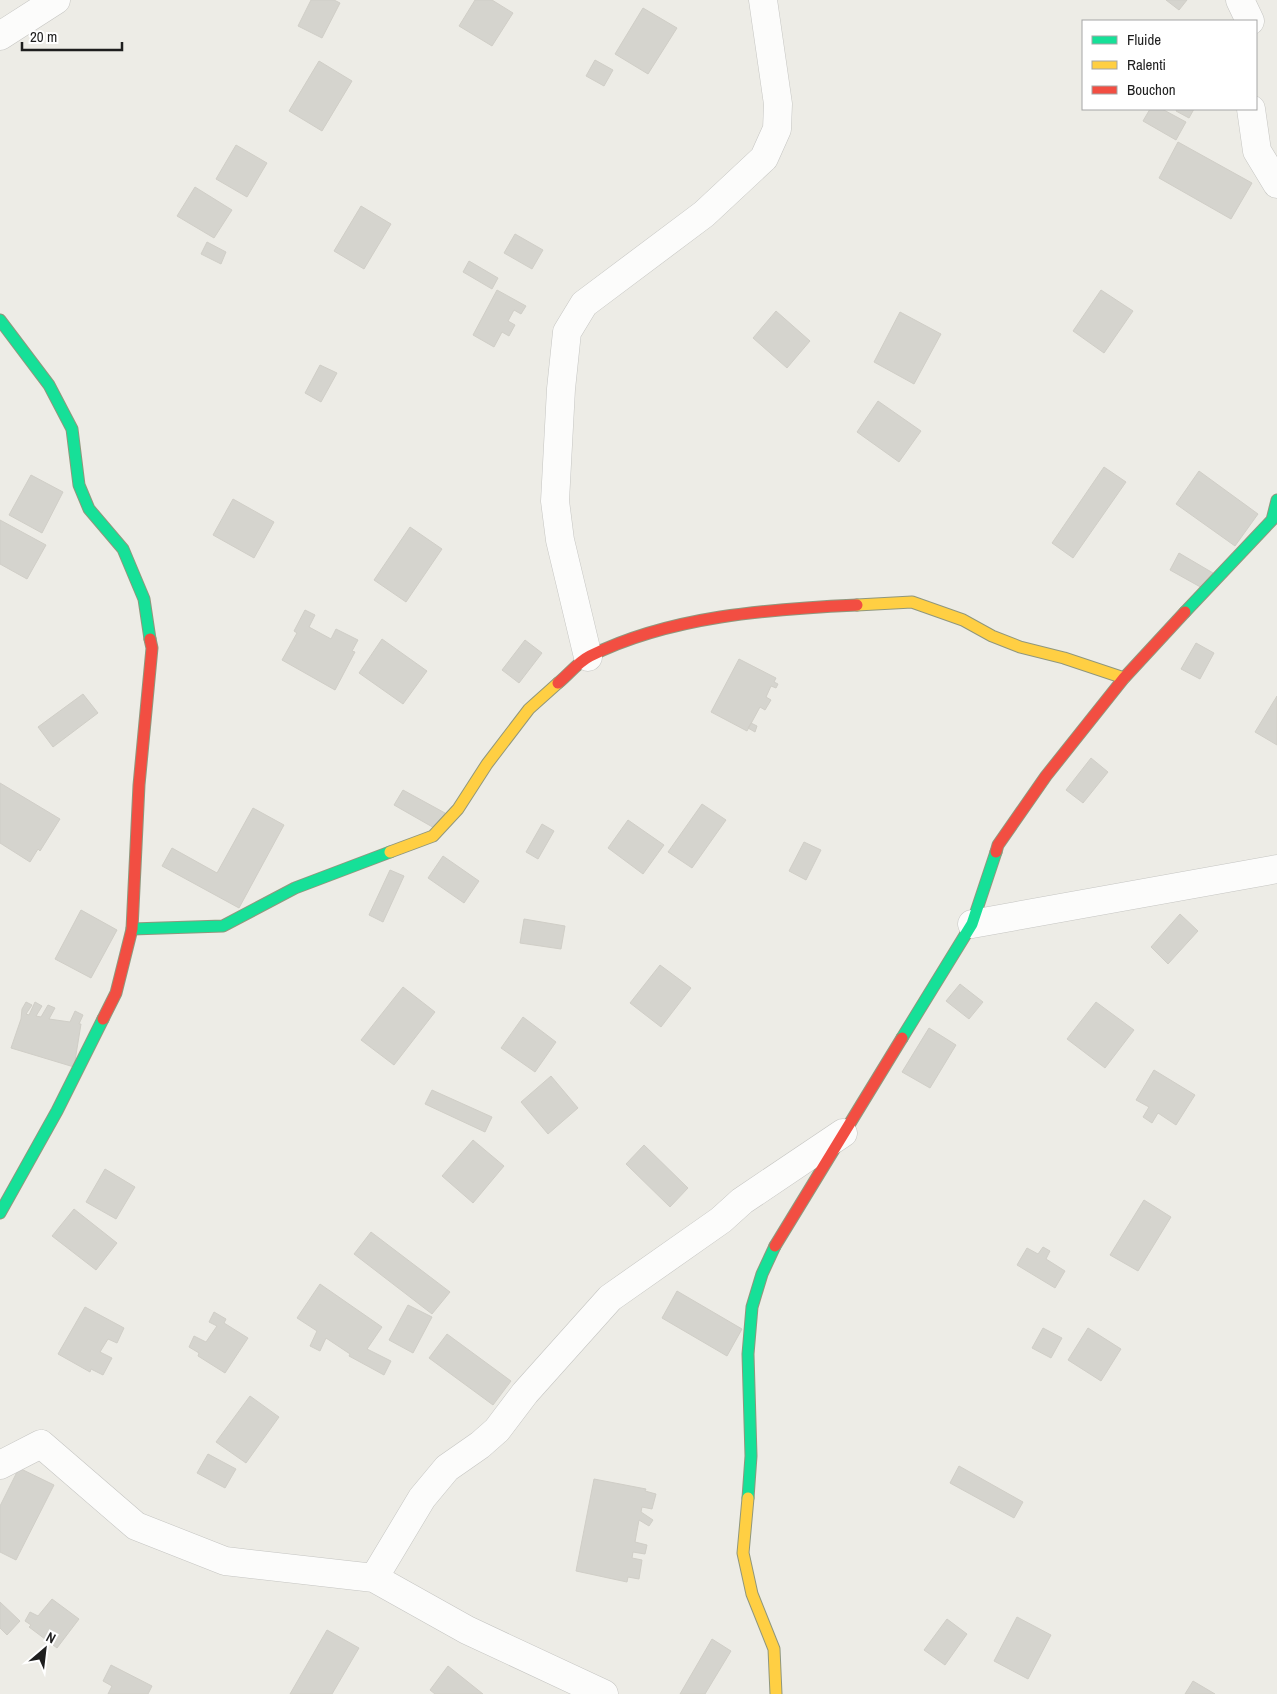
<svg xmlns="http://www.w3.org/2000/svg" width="1277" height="1694" font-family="'Archivo Narrow',sans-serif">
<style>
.building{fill:#d5d4ce;stroke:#d0cec7}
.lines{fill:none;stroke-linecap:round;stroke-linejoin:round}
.street-casing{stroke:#c5c5c2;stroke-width:29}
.fast-casing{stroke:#90977d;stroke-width:13}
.slow-casing{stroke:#90977d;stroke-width:13}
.jam-casing{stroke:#90977d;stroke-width:13}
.street{stroke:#fcfcfb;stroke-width:28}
.fast{stroke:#16e098;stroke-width:11}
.slow{stroke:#ffcf43;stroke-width:11}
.jam{stroke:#f24e42;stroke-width:11}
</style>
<rect width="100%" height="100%" fill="#edece6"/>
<path class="building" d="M311,0H334L340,3L322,38L298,26Z
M475,0H492L513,13L492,46L459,26Z
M1166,0H1187L1179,10Z
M643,8L677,28L648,74L615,54Z
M595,60L613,70L604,86L586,76Z
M319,61L352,81L322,131L289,111Z
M1150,109H1162L1186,122L1176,140L1143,121Z
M1177,109H1194L1189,118L1176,111Z
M1178,142L1252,183L1231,219L1159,178Z
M236,145L267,163L247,197L216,179Z
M195,187L232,210L214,238L177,216Z
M361,206L391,224L364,269L334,251Z
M515,234L543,250L532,269L504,253Z
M207,242L226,252L221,264L201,254Z
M469,261L498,278L492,289L463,272Z
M497,290L526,306L521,314L514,310L508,321L515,325L509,336L502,332L494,347L473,335Z
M1101,290L1133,311L1104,353L1073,331Z
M776,311L810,341L787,368L753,338Z
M900,312L941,334L914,384L874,362Z
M320,365L337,373L321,402L305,393Z
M878,401L921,431L899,462L857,432Z
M1104,467L1126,482L1073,558L1052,543Z
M1199,471L1258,514L1235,546L1176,504Z
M31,475L63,492L42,533L9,515Z
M233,499L274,522L254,558L213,535Z
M0,520L46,545L27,579L0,564Z
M410,527L442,549L406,602L374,580Z
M1179,553L1213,573L1204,589L1170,570Z
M305,610L315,615L309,627L331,639L336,629L358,640L352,651L355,652L335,690L282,660L297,633L294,631Z
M382,639L427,671L403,704L359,673Z
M525,640L542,653L519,683L502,670Z
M1196,643L1214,653L1200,679L1181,669Z
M739,659L776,678L774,682L778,684L776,688L771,686L766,697L771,700L765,710L760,707L747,731L711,712Z
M83,694L98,713L53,747L38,727Z
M1277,696V745L1255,732Z
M751,723L757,726L755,732L748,728Z
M1091,758L1108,772L1083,803L1066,790Z
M0,783L60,819L40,851L38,849L30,862L0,843Z
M403,790L445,813L436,829L394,805Z
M702,804L726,820L692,868L668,852Z
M253,808L284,825L239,908L162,866L172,848L217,873Z
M628,820L664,845L643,874L608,848Z
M542,824L554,831L538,859L526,852Z
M804,842L821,850L806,880L789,871Z
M443,856L479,881L464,903L428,878Z
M390,870L404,876L383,922L369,915Z
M81,910L117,930L91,978L55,959Z
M1180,914L1198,931L1168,964L1151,947Z
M524,919L565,926L561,949L520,943Z
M660,965L691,988L661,1027L630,1003Z
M960,984L983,1002L969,1019L946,1001Z
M403,987L435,1012L394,1065L361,1040Z
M26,1002L32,1005L26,1014L29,1015L35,1002L42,1006L36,1016L41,1017L48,1005L55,1008L49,1019L70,1022L75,1011L83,1015L79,1024H81L74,1067L11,1048L21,1019L22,1009Z
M1096,1002L1134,1030L1105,1068L1067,1039Z
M523,1017L556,1042L535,1072L501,1048Z
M929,1028L956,1045L930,1088L902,1072Z
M1154,1070L1195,1095L1176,1125L1158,1113L1152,1123L1143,1117L1149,1107L1136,1100Z
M551,1076L578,1108L548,1134L521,1102Z
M432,1090L492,1117L485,1132L425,1104Z
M473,1140L504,1166L473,1203L442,1176Z
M644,1145L688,1188L670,1207L626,1164Z
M105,1169L135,1187L116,1219L86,1202Z
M1144,1200L1171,1217L1138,1271L1110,1255Z
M74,1209L117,1243L96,1270L52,1236Z
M371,1232L450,1292L432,1314L354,1254Z
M1043,1247L1050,1251L1046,1259L1065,1271L1055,1288L1017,1265L1027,1248L1038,1254Z
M320,1284L382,1327L367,1349L391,1361L384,1375L349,1356L350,1354L326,1338L320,1351L310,1346L317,1331L297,1318Z
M677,1291L742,1329L727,1356L662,1318Z
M408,1305L432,1317L413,1353L389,1340Z
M85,1307L124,1328L117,1343L108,1339L100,1352L112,1358L103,1375L91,1369L90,1372L58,1354Z
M214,1312L226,1319L224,1323L248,1338L225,1373L198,1356L199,1353L189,1347L194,1336L206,1342L217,1326L209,1322Z
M1043,1328L1062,1338L1051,1358L1032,1348Z
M1088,1328L1121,1349L1101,1381L1068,1360Z
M447,1334L511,1381L493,1405L429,1358Z
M250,1396L279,1417L246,1463L216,1442Z
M208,1454L236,1469L225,1488L197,1473Z
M959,1466L1023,1502L1014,1518L950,1483Z
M19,1468L54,1485L16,1560L0,1552V1506Z
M594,1479L646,1489L645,1491L656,1494L652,1509L642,1507L641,1512L653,1520L649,1526L639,1520L635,1542L647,1545L645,1554L633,1552L632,1558L642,1560L639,1579L628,1577L627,1582L576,1571Z
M52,1599L79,1619L57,1648L29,1627L31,1625L25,1621L30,1612L38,1616Z
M0,1602L20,1621L7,1635L0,1628Z
M1017,1617L1051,1635L1028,1679L994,1661Z
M947,1619L967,1634L945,1665L924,1650Z
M327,1630L359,1648L332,1694H290Z
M712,1639L731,1651L705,1694H680Z
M111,1665L152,1686L148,1694H108L112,1686L103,1681Z
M448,1666L483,1694H435L430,1690Z
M1193,1681L1215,1694H1185Z"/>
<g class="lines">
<g class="street-casing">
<path id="street" d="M1240,0L1250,21
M0,36L56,0
M1251,109L1257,151L1277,184
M588,657L560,540L555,501L561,389L567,332L584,304L704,214L764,158L777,129L778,104L763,0
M972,924L1277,869
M0,1465L41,1444L136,1526L225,1561L374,1578L467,1630L604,1694
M374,1578L422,1498L447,1468L480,1445L497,1430L525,1393L610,1298L721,1220L742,1201L843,1133"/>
</g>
<g class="fast-casing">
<path id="fast" d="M0,320L49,385L72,429L79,485L89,509L123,549L144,599L150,639
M1185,612L1272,520L1277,500
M132,929L223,926L295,888L390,852
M902,1038L972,924L996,852
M0,1213L57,1111L103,1019
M748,1498L751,1456L748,1354L752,1307L762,1274L775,1246"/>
</g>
<g class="slow-casing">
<path id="slow" d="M857,605L912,602L963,620L992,636L1020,647L1064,658L1124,678
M390,852L433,836L458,809L487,764L529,709L558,683
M748,1498L743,1553L752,1594L774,1649L776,1694"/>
</g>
<g class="jam-casing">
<path id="jam" d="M558,683C568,675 578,662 590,656C670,616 769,609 857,605
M996,852L998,845L1046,776L1124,678L1185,612
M103,1019L116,993L132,929L139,785L152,648L150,639
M775,1246L902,1038"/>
</g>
<use href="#street" class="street"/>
<use href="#fast" class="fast"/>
<use href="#slow" class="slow"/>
<use href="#jam" class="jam"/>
</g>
<rect x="1082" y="20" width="175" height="90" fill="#ffffff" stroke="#a5a5a5"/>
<rect x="1092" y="36" width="25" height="8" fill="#16e098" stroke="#a5a5a5"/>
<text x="1127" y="45" font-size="15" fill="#1e1e1e">Fluide</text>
<rect x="1092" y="61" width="25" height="8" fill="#ffcf43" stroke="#a5a5a5"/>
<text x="1127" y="70" font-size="15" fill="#1e1e1e">Ralenti</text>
<rect x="1092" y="86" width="25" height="8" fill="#f24e42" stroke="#a5a5a5"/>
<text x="1127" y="95" font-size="15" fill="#1e1e1e">Bouchon</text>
<g transform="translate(45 1649) rotate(28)" stroke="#ffffff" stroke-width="4" paint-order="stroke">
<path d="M0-4L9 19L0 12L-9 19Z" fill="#1e1e1e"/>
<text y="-8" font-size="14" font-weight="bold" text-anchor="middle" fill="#1e1e1e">N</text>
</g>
<path d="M22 42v8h100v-8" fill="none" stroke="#1e1e1e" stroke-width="2.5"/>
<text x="30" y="42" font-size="15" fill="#1e1e1e" stroke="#ffffff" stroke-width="4" paint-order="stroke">20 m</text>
</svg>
